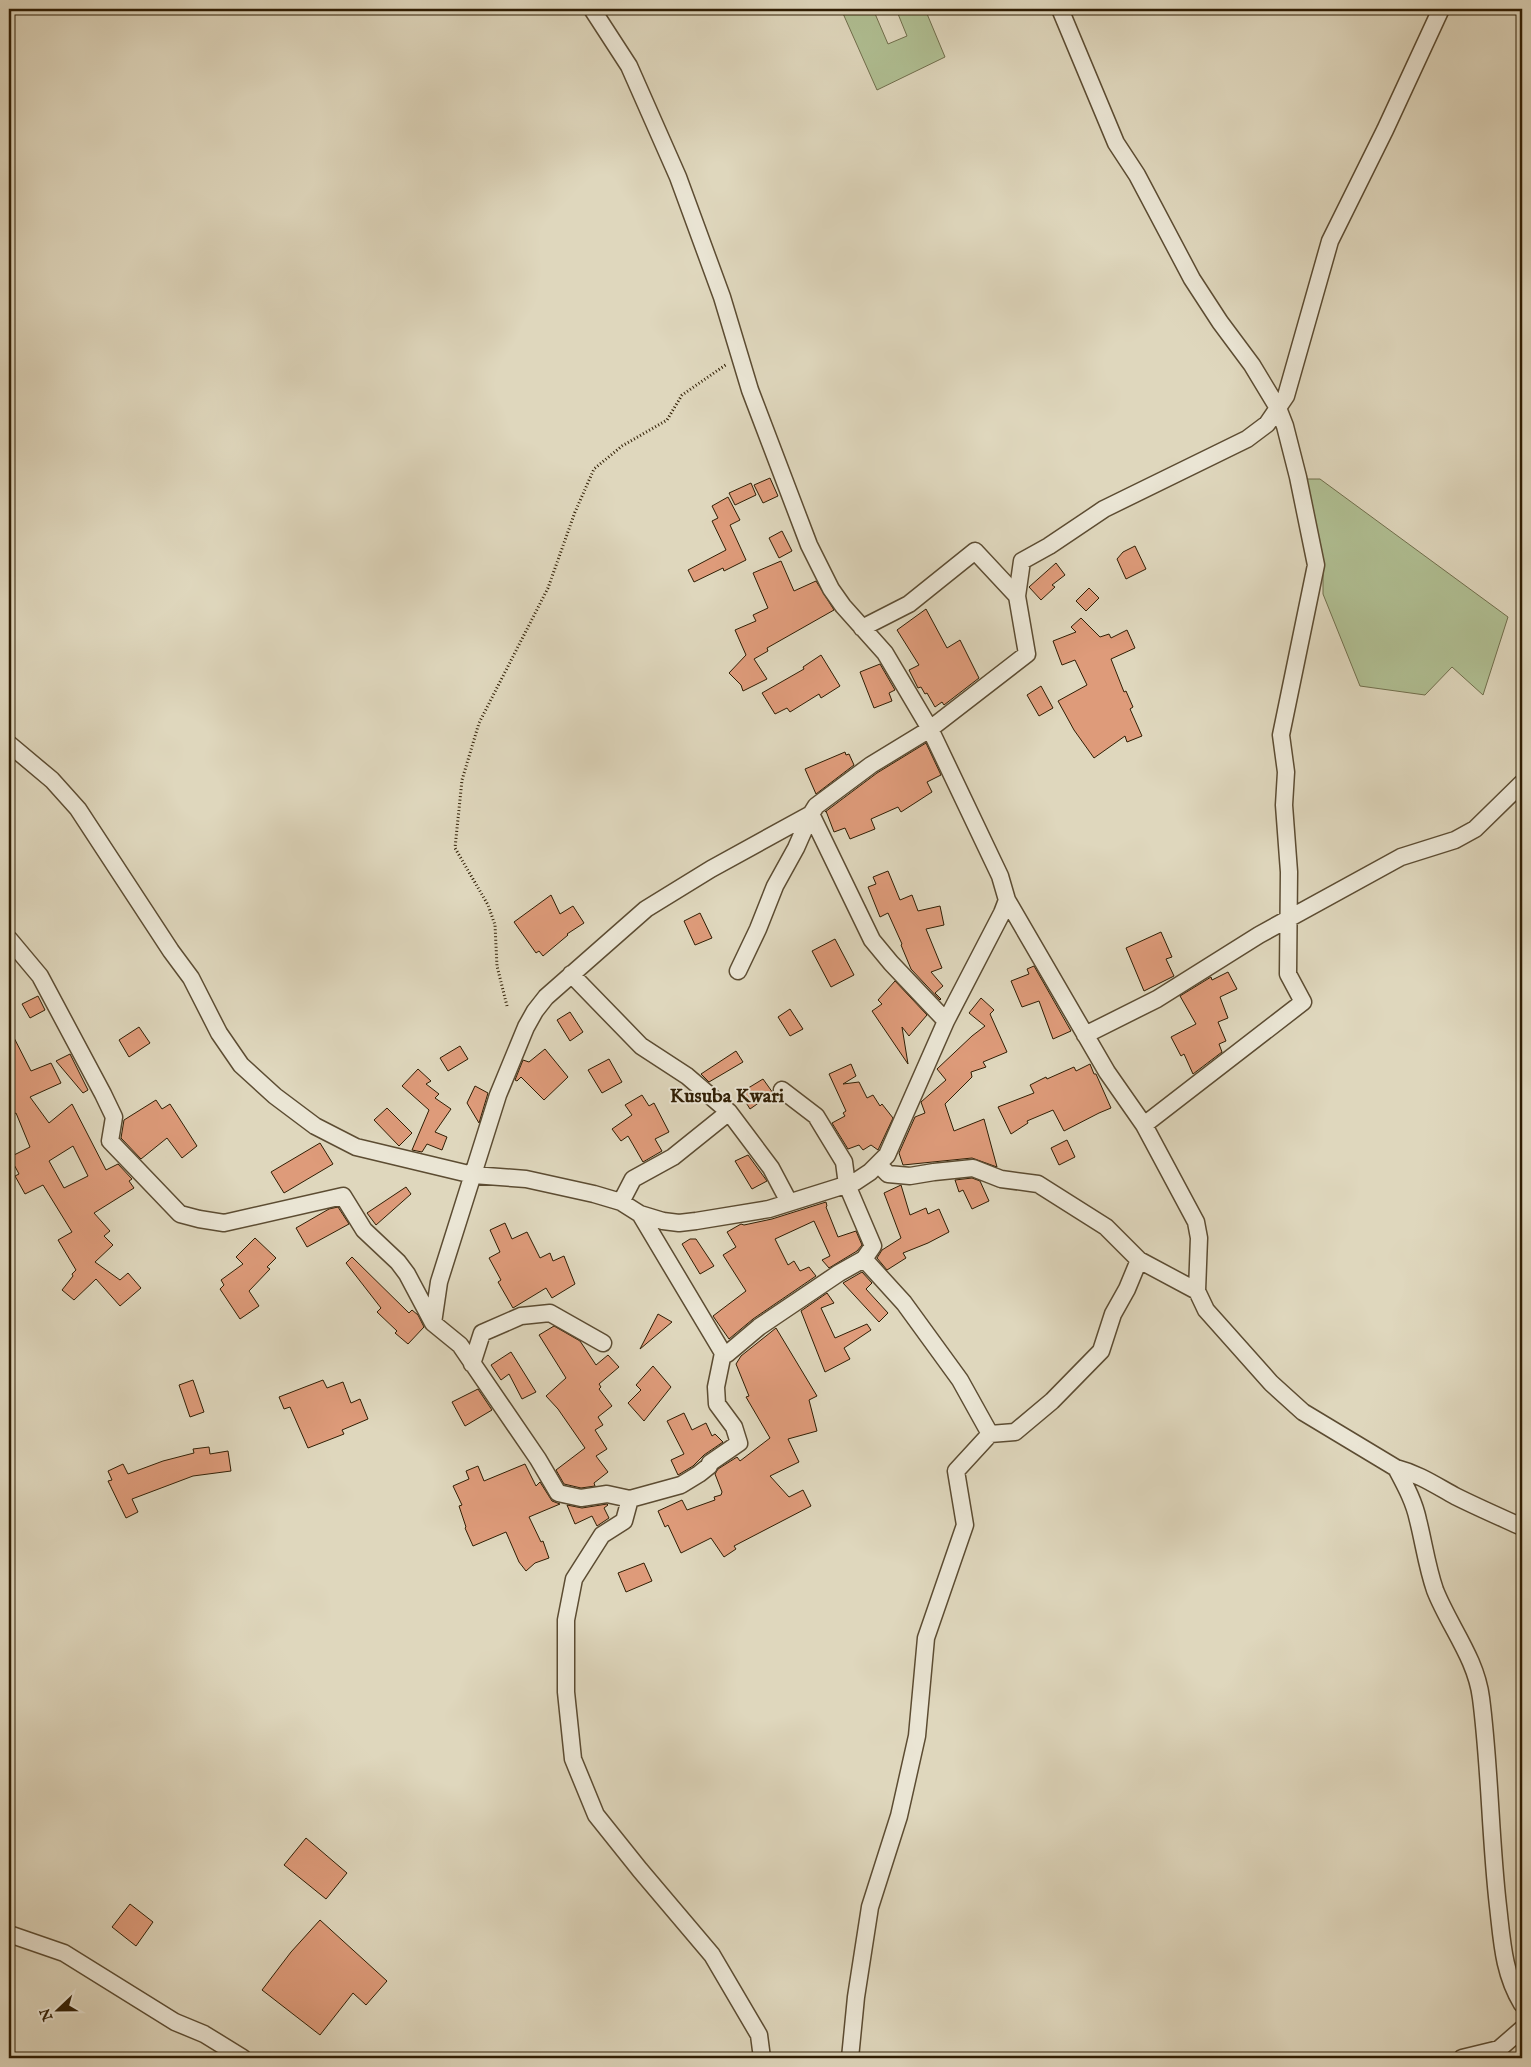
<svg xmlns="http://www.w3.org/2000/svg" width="1531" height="2067" font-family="'IM FELL English',serif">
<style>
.green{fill:#b0bf93;stroke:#706e4c}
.building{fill:#de9b7a;stroke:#301e04;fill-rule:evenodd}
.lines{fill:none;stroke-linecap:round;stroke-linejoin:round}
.street-casing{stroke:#5c4c32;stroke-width:19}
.path{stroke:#301e04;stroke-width:3;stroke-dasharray:1 2.5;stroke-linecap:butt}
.street{stroke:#eae5d4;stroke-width:16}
.labels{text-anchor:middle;stroke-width:4;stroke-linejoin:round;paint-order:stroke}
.quarter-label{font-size:20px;font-weight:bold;fill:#301e04;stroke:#eae5d4}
</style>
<rect width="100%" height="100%" fill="#dfd7bd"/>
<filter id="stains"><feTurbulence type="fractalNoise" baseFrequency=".004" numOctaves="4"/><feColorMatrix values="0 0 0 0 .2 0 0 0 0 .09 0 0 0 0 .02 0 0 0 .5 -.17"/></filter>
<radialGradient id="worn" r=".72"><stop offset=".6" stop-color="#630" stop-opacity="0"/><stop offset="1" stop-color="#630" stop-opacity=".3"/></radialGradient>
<path class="green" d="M841,9H873L888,44L907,36L896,9H925L945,57L877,90Z
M1302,479H1320L1508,617L1483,695L1452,667L1425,695L1360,686L1323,594V562Z"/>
<path class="building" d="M770,478L778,496L763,503L754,485Z
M751,483L756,495L735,505L729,493Z
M728,497L740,520L730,525L746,560L724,571L723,568L694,582L688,570L726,550L712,521L718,518L712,506Z
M782,531L792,551L779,558L769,538Z
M1135,546L1146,569L1126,579L1117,559L1123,552Z
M781,561L794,591L816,581L834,610L767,648L768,651L754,659L767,679L743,691L741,685L729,673L746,655L735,630L756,621L753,615L768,608L753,573Z
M1056,563L1065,575L1052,585L1055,587L1041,600L1029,587Z
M1089,588L1099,598L1086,611L1076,601Z
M926,609L947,648L960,640L979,678L944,705L942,702L935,707L927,693L925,694L921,687L918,688L909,670L919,665L897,630Z
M1081,618L1100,637L1109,634L1111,638L1127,630L1135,648L1111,659L1124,692L1126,691L1133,707L1130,709L1142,736L1127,742L1125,736L1094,758L1074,730L1058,701L1087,685L1075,660L1062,665L1053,641L1076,632L1071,627Z
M821,655L840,686L821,698L819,694L790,712L787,708L775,714L762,693L804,669L803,667Z
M880,664L895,690L889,693L892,701L874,708L860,672Z
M1041,686L1053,708L1039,716L1027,695Z
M926,743L941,775L927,782L932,792L901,812L898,807L871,819L875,829L850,839L845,828L834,832L826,811L825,812L877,773Z
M845,752L846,755L849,754L854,765L816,794L805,769Z
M888,871L900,900L912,895L918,911L940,906L944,925L926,929L942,968L931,972L943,986L935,993L941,999L940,1000L911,969L901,945L902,944L888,913L880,917L868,887L876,884L873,877Z
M551,895L560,914L573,906L584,923L567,934L568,935L543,956L539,951L536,953L514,922Z
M700,913L712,938L695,945L684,921Z
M1161,932L1172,957L1166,959L1174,976L1144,991L1126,948Z
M835,939L854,975L831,987L812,951Z
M1034,966L1071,1031L1053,1039L1039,1001L1022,1007L1011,981L1029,974L1027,969Z
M1228,972L1237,989L1220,997L1228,1018L1218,1022L1226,1041L1219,1044L1222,1052L1193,1074L1184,1054L1181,1056L1171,1037L1196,1024L1180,996L1211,977L1212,980Z
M895,981L927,1015L909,1036L902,1027L908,1064L872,1011L882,1004L878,1000Z
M38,996L45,1010L30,1018L22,1004Z
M981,998L994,1010L990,1014L1007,1052L983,1062L986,1067L971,1072L972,1077L945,1104L954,1131L984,1119L997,1167L972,1158L903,1165L899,1153L915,1117L925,1113L921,1102L946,1080L937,1069L972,1036L985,1026L969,1013Z
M790,1009L803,1029L790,1036L778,1017Z
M570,1012L583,1032L570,1041L557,1020Z
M139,1027L150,1043L129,1057L119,1040Z
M9,1028L31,1071L51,1063L61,1083L30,1097L49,1123L72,1104L106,1170L118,1164L132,1179L129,1181L134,1188L94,1213L110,1231L104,1236L113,1245L95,1262L120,1280L128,1273L141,1288L120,1306L96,1279L74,1300L62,1290L73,1276L72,1274L76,1270L58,1240L72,1232L43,1185L25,1194L15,1176L19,1174L10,1157L30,1147L16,1113L9,1116ZM73,1146L88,1176L64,1188L49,1161Z
M460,1046L468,1059L448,1071L440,1058Z
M545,1049L568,1077L544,1100L521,1077L517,1081L515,1080L523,1060L529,1062Z
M736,1051L743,1062L709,1082L701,1074Z
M70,1054L88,1090L83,1093L56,1061Z
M609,1059L622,1082L602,1093L588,1070Z
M851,1064L856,1076L843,1084L859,1082L867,1098L873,1095L880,1106L882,1104L893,1118L878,1150L871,1145L863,1150L859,1145L848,1149L832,1123L845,1116L843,1113L846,1111L829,1074Z
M1090,1064L1094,1074H1096L1111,1108L1099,1113L1064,1131L1053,1110L1027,1121L1028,1123L1011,1134L998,1107L1034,1093L1030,1085L1046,1077L1047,1079L1074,1067L1076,1071Z
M418,1069L431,1081L426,1084L439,1094L435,1098L451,1109L435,1132L447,1137L442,1150L427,1144L422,1152L412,1150L429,1110L402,1086Z
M763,1079L773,1093L750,1109L740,1093Z
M475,1086L488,1093L479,1123L467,1103Z
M642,1095L649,1106L654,1103L669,1132L655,1139L662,1151L643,1162L628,1136L621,1141L612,1129L632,1115L625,1105Z
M156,1100L162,1109L170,1104L197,1146L182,1158L167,1138L141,1159L121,1138L124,1120Z
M387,1108L412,1133L399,1146L374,1120Z
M1067,1140L1075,1157L1059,1165L1051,1148Z
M320,1143L333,1164L284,1193L271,1172Z
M748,1155L767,1181L752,1189L735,1161Z
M972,1178L980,1181L989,1201L972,1209L963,1190L959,1192L955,1180Z
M901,1185L910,1215L926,1208L928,1214L939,1209L949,1232L928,1243L903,1253L906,1258L887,1270L877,1258L882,1250L901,1238L884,1193Z
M406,1187L411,1194L376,1225L367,1213Z
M826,1202L827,1206L826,1207L838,1237L856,1231L862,1245L857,1251L829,1268L822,1260L830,1256L814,1221L775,1239L788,1265L794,1261L800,1271L809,1267L816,1276L753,1319L729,1339L713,1316L746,1291L723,1255L736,1247L727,1232L741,1224L744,1225L772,1219Z
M338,1207L349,1224L307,1247L296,1228L329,1209Z
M505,1223L512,1239L527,1232L540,1258L550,1253L553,1261L564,1256L575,1284L552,1298L546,1288L513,1308L498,1282L501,1280L489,1258L500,1252L490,1230Z
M255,1238L276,1258L267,1267L270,1269L249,1291L259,1306L240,1319L220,1289L224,1285L221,1280L243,1264L236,1257Z
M690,1239H696L714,1266L700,1274L682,1244Z
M352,1257L409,1313L412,1310L418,1315L424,1327L408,1344L395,1333L397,1331L377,1312L381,1308L346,1263Z
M862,1272L872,1283L866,1289L888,1313L879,1322L843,1283Z
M827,1293L834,1303L821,1308L835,1338L867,1324L871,1330L844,1348L850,1359L825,1372L801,1311Z
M658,1314L672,1322L640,1349Z
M554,1326L580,1341L596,1365L608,1355L619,1367L599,1384L601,1387L599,1389L612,1406L598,1417L603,1425L595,1430L607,1449L596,1456L608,1472L594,1483L595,1486L581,1488L564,1484L556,1470L585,1448L558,1409L546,1396L566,1378L539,1335Z
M776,1328L817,1396L809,1400L817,1431L788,1439L799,1462L770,1476L789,1497L803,1490L811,1506L734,1546L736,1549L724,1557L711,1538L681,1553L668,1525L665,1527L658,1511L682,1500L687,1510L715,1500L714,1497L721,1495L722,1492L715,1474L718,1469L737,1457L740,1461L770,1438L746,1397L749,1396L736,1364L741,1356Z
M511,1352L536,1392L522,1399L509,1374L501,1380L491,1365Z
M653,1366L671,1387L644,1421L628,1403L641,1390L636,1385Z
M193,1380L204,1412L190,1417L179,1385Z
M323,1380L327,1388L343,1382L351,1403L360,1399L368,1419L342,1430L344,1434L308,1448L290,1407L284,1409L279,1397Z
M478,1389L492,1410L465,1426L452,1402Z
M684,1413L692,1430L706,1423L712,1436L715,1434L723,1442L704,1455L693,1466L678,1475L671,1460L684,1454L667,1421Z
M209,1447L210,1454L228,1451L231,1471L193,1476L132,1499L138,1512L126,1518L108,1481L112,1480L108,1471L123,1464L128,1474L163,1461L194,1453L193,1449Z
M525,1464L536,1486L540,1482L552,1501L560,1504L529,1517L541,1542L543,1541L549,1558L535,1563L526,1571L519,1562L506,1532L473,1546L465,1528L466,1527L459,1506L462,1505L453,1486L469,1479L466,1471L478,1466L484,1481Z
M607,1504L608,1505L604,1508L609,1518L597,1526L592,1516L575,1524L567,1505L582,1508Z
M644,1563L652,1581L626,1592L618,1573Z
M306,1838L347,1873L326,1899L284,1865Z
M130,1904L153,1922L136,1946L112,1927Z
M320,1920L387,1981L366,2005L353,1993L320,2035L262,1990L291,1952Z"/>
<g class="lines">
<g class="street-casing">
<path id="street" d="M592,9L629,66L678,177L722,297L750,390L809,545L831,589L843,606L885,653L930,729L1000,876L1007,900L1107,1072L1144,1125L1196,1222L1199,1238L1197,1291L1206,1310L1271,1383L1303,1412L1396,1468C1419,1474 1435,1485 1455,1496C1477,1507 1500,1517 1522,1527
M1060,9L1116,143L1137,175L1192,279L1220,322L1252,365L1278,408L1285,426L1298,477L1316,565L1281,735L1286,772L1284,805L1289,872L1288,974L1303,1002L1144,1125
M1017,596L1022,561L1049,546L1104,509L1247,439L1267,424L1286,396L1330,241L1385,130L1441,9
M9,744L52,780L78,809L171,951L191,978L219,1033L241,1065L275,1096L315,1126L356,1147L473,1175L526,1179L594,1194L621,1202L640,1214L663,1221L679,1223L696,1221L769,1209L855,1182L870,1172L887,1155L946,1021L1002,913L1007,900
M9,939L40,976L103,1094L114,1117L110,1141L180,1214L199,1219L224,1223L343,1196L364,1230L398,1262L407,1274L433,1323L460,1345L538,1459L558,1493L581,1498L607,1494L630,1499L681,1485L699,1474L709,1466L710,1463L739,1443L734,1427L717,1404L716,1387L723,1353L640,1214
M738,971L758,929L775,886L796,848L811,814L872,940L891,963L946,1021
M571,974L641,1046L687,1076L729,1112L771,1168L789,1202
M1085,1035L1157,999L1259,935L1401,857L1455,840L1475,829L1522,783
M878,1164L888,1174L910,1176L934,1172L973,1168L1001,1179L1038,1184L1106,1227L1139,1260
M621,1202L633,1179L673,1157L729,1112
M433,1323L439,1282L498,1095L526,1027L535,1011L546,997L646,909L711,869L811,814L816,806L871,765L930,729L1027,654L1017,596L975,551L909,604L862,628
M723,1353L727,1354L759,1327L839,1273L864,1259L873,1246L847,1185L844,1162L816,1116L782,1090
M472,1364L482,1333L521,1316L550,1313L603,1343
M990,1434L1015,1432L1052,1401L1101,1351L1113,1314L1127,1289L1139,1260L1197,1291
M1396,1468C1405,1485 1414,1501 1418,1520C1424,1544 1427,1567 1435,1590C1449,1626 1476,1658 1481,1698C1490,1767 1490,1836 1498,1906C1502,1940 1503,1973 1522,2004
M630,1499L624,1521L602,1535L574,1579L566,1620V1692L573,1759L596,1815L640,1870L712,1955L759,2035L762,2058
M9,1934L64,1953L175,2022L204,2034L243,2058
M850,2058L856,1997L870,1907L899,1816L917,1736L926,1638L965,1525L956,1471L990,1434L960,1380L904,1303L864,1259
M1462,2058L1499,2049L1522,2029"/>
</g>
<path class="path" d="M507,1006L497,966L495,925L488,905L455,848L462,780L479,723L548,588L575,512L594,469L622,446L667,420L682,395L727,364"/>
<use href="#street" class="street"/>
</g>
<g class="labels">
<g class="quarter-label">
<text x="727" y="1102">Kusuba Kwari</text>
</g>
</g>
<rect width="1531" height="2067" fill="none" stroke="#dfd7bd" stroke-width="30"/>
<rect x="10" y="10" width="1511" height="2047" fill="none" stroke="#301e04" stroke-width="2.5"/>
<rect x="15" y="15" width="1501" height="2037" fill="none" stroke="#301e04"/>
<g transform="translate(58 2010) rotate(248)" stroke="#eae5d4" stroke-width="4" paint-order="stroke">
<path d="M0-4L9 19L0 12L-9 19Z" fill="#301e04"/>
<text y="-8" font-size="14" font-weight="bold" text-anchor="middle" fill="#301e04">N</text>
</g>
<rect width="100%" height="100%" filter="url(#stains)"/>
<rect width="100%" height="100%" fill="url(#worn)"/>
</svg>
